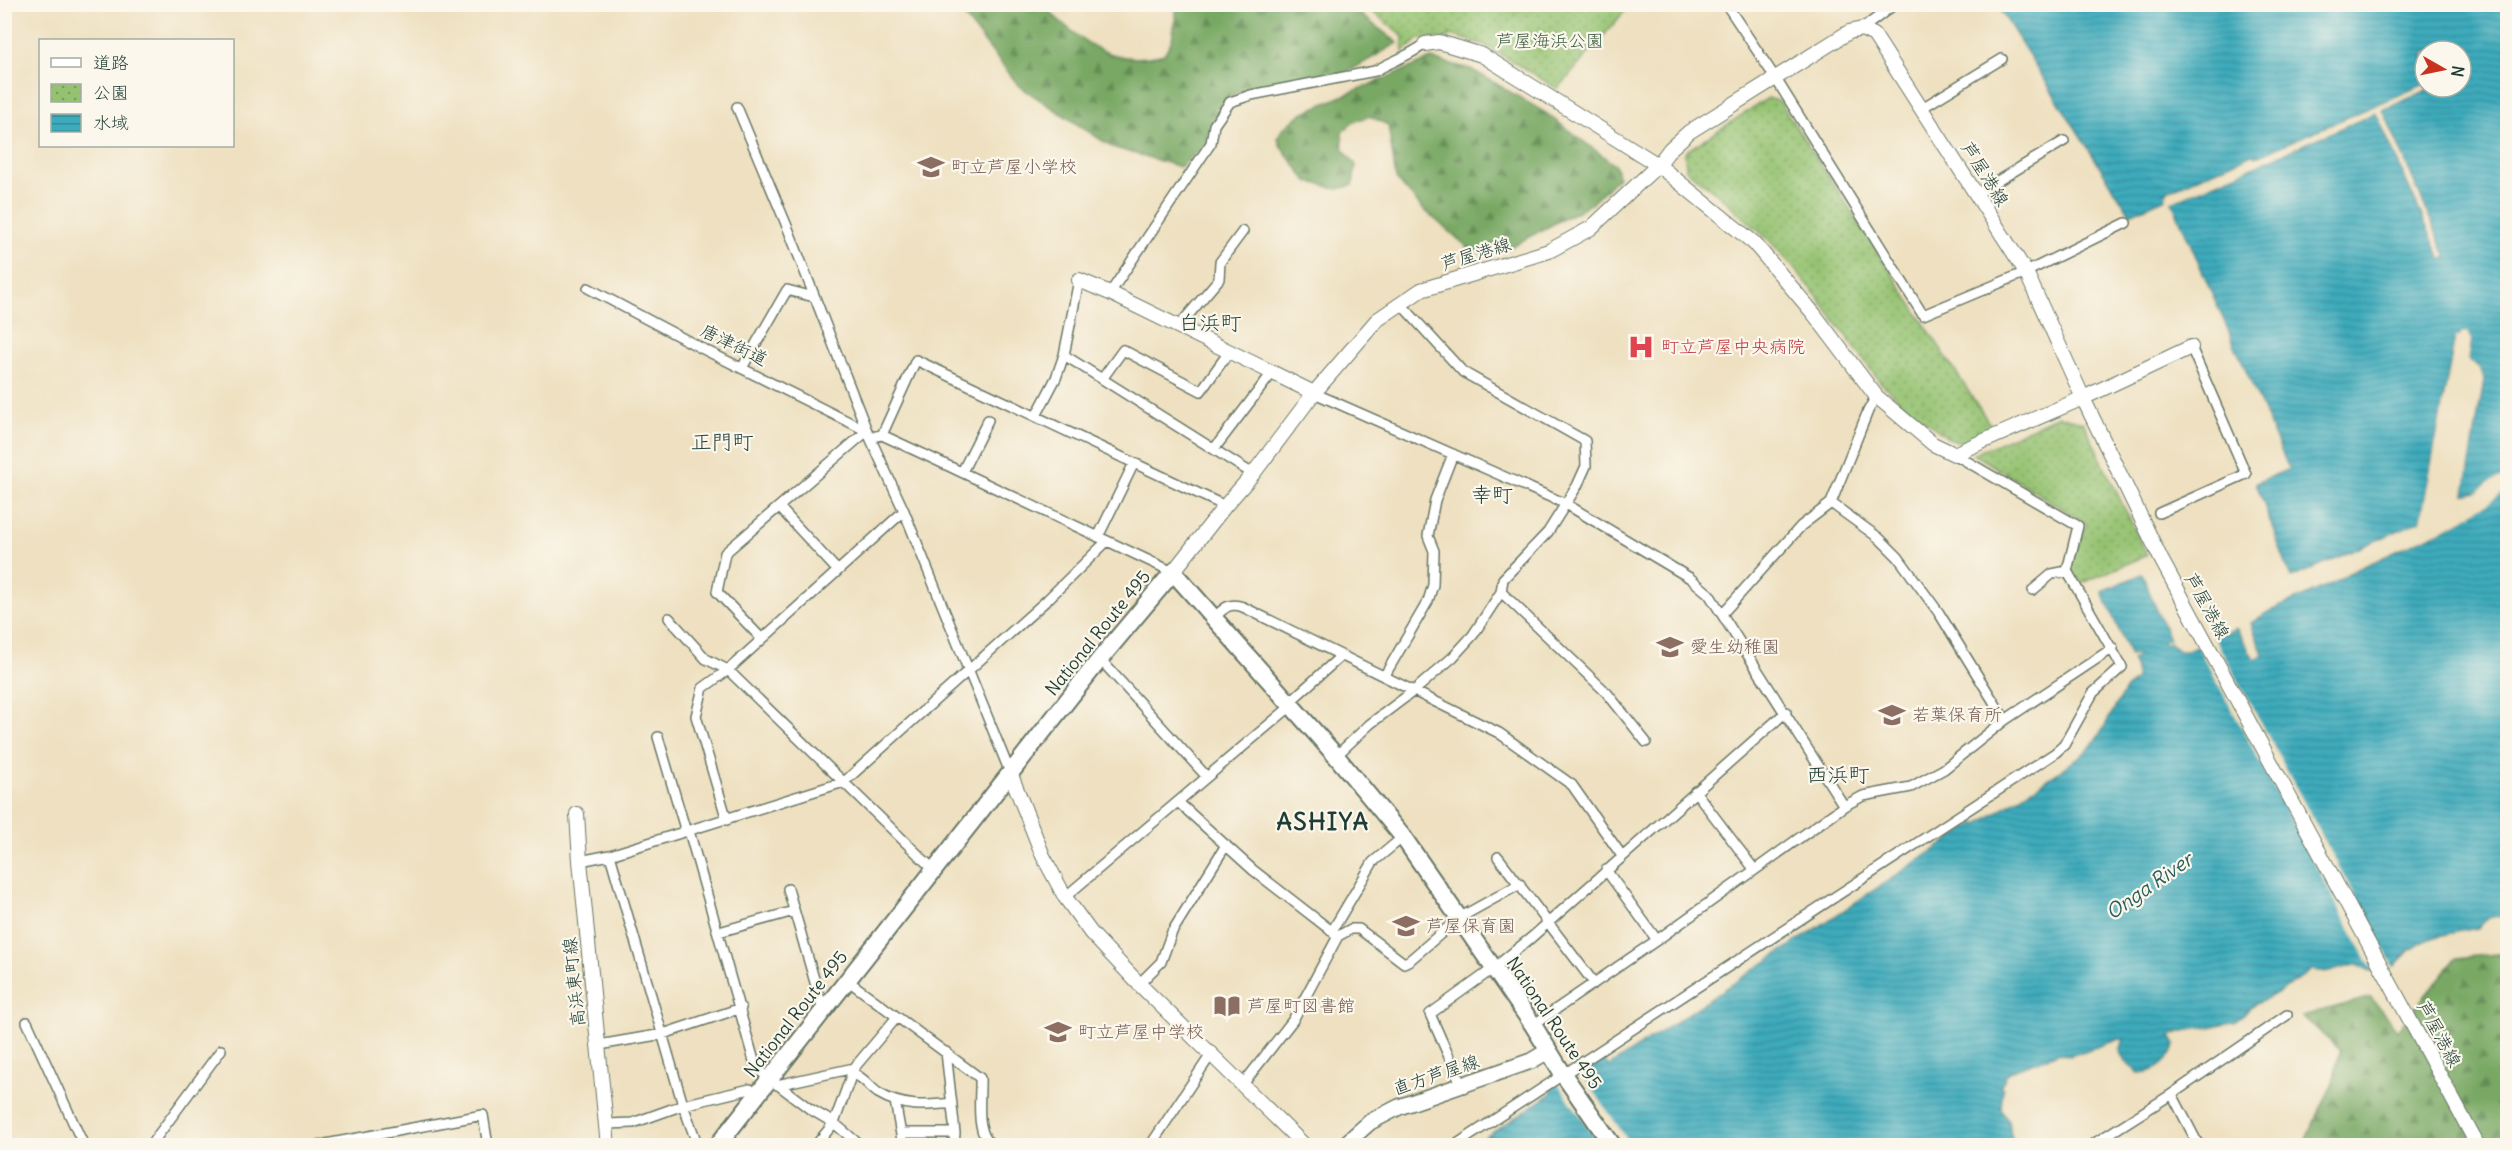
<svg xmlns="http://www.w3.org/2000/svg" width="2512" height="1150" font-family="Delius,'Klee One',sans-serif">
<style>
.forest{fill:url(#forest-firs);stroke:#4c724c;stroke-width:1.5}
.park{fill:url(#park-dots);stroke:#5a8052;stroke-width:1.5}
.water{fill:url(#water-rules);stroke:#2e7478;stroke-width:1.5}
.pier{fill:#eee0c0}
.lines{fill:none;stroke-linecap:round;stroke-linejoin:round}
.street-casing{stroke:#677665;stroke-width:12}
.secondary-casing{stroke:#677665;stroke-width:16}
.primary-casing{stroke:#677665;stroke-width:18}
.highway-casing{stroke:#677665;stroke-width:20}
.street{stroke:#fff;stroke-width:9}
.secondary{stroke:#fff;stroke-width:14}
.primary{stroke:#fff;stroke-width:15}
.highway{stroke:#fff;stroke-width:16}
.labels{text-anchor:middle;stroke-width:4.5;stroke-linejoin:round;paint-order:stroke}
.park-label{font-size:18px;fill:#3c5e43;stroke:#fbf7ec}
.education-label{font-size:18px;fill:#785e54;stroke:#fbf7ec;text-anchor:start}
.street-label{font-size:18px;fill:#1f3d34;stroke:#fbf7ec}
.health-label{font-size:18px;fill:#be3a42;stroke:#fbf7ec;text-anchor:start}
.water-label{font-size:20px;font-style:italic;fill:#285e5d;stroke:#fbf7ec}
.quarter-label{font-size:21px;fill:#1f3d34;stroke:#fbf7ec}
.district-label{font-size:24px;font-weight:bold;letter-spacing:1.5px;fill:#1f3d34;stroke:#fbf7ec}
</style>
<defs>
<pattern id="forest-firs" width="22" height="20" patternUnits="userSpaceOnUse" patternTransform="scale(1.5)"><rect width="22" height="20" fill="#78a863"/><path d="M5 1l3.5 6h-7zM16 11l3.5 6h-7z" fill="#628a52"/></pattern>
<pattern id="park-dots" width="8" height="8" patternUnits="userSpaceOnUse" patternTransform="scale(1.5)"><rect width="8" height="8" fill="#95c271"/><path d="M2 2h.1M6 6h.1" fill="none" stroke="#799f5e" stroke-width="1.8" stroke-linecap="round"/></pattern>
<pattern id="water-rules" width="6" height="5" patternUnits="userSpaceOnUse" patternTransform="scale(1.5)"><rect width="6" height="5" fill="#3eabbc"/><path d="M0 2.5h6" fill="none" stroke="#338c9a"/></pattern>
</defs>
<rect width="100%" height="100%" fill="#fbf7ec"/>
<filter id="ink" filterUnits="userSpaceOnUse"><feTurbulence type="fractalNoise" baseFrequency=".0167" numOctaves="2"/><feDisplacementMap in="SourceGraphic" scale="12" xChannelSelector="R" yChannelSelector="G"/><feConvolveMatrix kernelMatrix="1 2 1 2 8 2 1 2 1" color-interpolation-filters="sRGB"/></filter>
<filter id="wash" filterUnits="userSpaceOnUse"><feTurbulence type="fractalNoise" baseFrequency=".008" numOctaves="4" result="noise"/><feDisplacementMap in="SourceGraphic" scale="24" xChannelSelector="R" yChannelSelector="G"/><feGaussianBlur stdDeviation="1.35" result="paint"/><feColorMatrix in="noise" values="0 0 0 0 0 0 0 0 0 0 0 0 0 0 0 0 0 1.4 0 .05"/><feComposite in="paint" operator="in"/></filter>
<g filter="url(#wash)">
<rect width="100%" height="100%" fill="#eee0c0"/>
<path class="forest" d="M955,5H1042C1080,39 1109,69 1164,54L1172,40L1177,5H1348L1398,43L1344,74L1236,93L1223,102L1205,145L1180,167L1112,147L1019,86Z
M1431,59L1471,69L1546,113L1616,166L1618,177L1591,204L1505,250L1486,254L1470,249L1422,208L1396,179L1388,125L1369,116L1354,122L1342,132L1343,149L1356,165L1353,185L1338,189L1307,181L1280,145L1278,138L1282,130L1302,113Z
M2507,953V1145L2302,1146L2333,1083L2340,1050L2302,1016L2371,997L2397,1030L2456,958Z"/>
<path class="park" d="M1364,5L1630,4V5L1558,89L1485,45L1451,35L1446,38L1419,39L1403,52V36Z
M1768,98L1780,102L1993,429L1963,443L1948,438L1902,403L1880,382L1810,287L1770,241L1719,195L1686,170L1685,152Z
M2058,416L2083,422L2147,555L2078,585L2068,569L2087,524L1974,454Z"/>
<path class="water" d="M1997,5H2507V476L2489,482L2477,492L2464,495L2484,379L2480,368L2468,360C2470,350 2475,336 2464,331L2460,337H2455L2421,521L2291,578L2256,483L2289,469L2172,202L2376,113L2441,259L2447,258L2383,110L2434,87H2461V51H2425V84L2255,157L2253,154L2165,192L2166,198L2130,214Z
M2507,490V918C2493,914 2488,917 2478,928C2433,936 2417,937 2387,975L2370,971L2358,964L2329,972L2312,970L2279,992L2256,1003L2235,1022C2224,1022 2216,1027 2206,1028C2192,1029 2183,1030 2171,1036L2176,1045C2167,1062 2159,1072 2139,1073L2125,1062L2119,1051L2124,1040L2120,1039L2070,1056L2059,1053L2015,1069L2008,1073L2000,1086L2003,1088L2001,1109L2008,1121L2014,1145L1472,1146L1551,1094L1552,1078L1557,1072L1574,1077L1602,1059L1609,1066L1975,823L1977,825L2059,772L2088,750L2100,734L2125,690L2136,679V669L2132,660L2138,656L2136,654L2130,656L2102,591L2142,574L2169,639L2162,642L2164,645L2169,643L2179,651H2186L2236,628L2253,657L2257,659L2263,654L2251,623L2268,612L2338,581L2347,574L2457,523Z"/>
<path class="pier" d="M2467,332L2471,340L2468,361L2480,369L2483,379L2464,495L2469,496L2477,492L2489,482L2507,476L2508,479L2490,484L2469,498L2462,496L2481,379L2478,370L2465,361L2468,340L2465,334L2462,339L2458,340L2423,522L2292,580L2421,521L2456,337H2460L2462,333Z
M2508,487L2507,490L2496,498L2457,523L2345,573L2337,580L2296,598L2336,579L2346,571L2456,521Z
M2213,635L2395,970L2389,977L2375,975L2196,643Z
M1569,1066L1574,1073L1579,1070L1631,1145H1601L1554,1078Z"/>
</g>
<g filter="url(#ink)">
<g class="lines">
<g class="street-casing">
<path id="street" d="M1726,4L1776,79L1923,315L2026,272L2126,223
M1862,29L1895,4
M737,107L789,231L867,431L904,511L1011,775
M1922,108L2002,59
M1976,194L2064,141
M588,288L703,349L867,431
M1110,293L1211,143L1214,125L1230,102L1251,95L1375,71C1392,61 1409,56 1425,44
M1178,327L1219,279L1220,262L1243,231
M1064,355L1253,474
M742,368L787,290L814,297
M1102,379L1123,350L1201,391L1229,352
M1314,393L1566,504L1690,578L1709,594L1844,806
M1036,416L1056,378L1064,355L1079,280
M882,435L916,360L1225,506
M876,436L882,435L923,454L1173,572
M1214,449L1272,373
M1954,454L2078,526L2067,571L2052,574L2033,590
M962,472L988,420
M1831,503L1879,538L1898,557L1939,613L2005,720
M779,507L837,570
M2159,513L2246,474L2191,347
M1098,537L1134,463
M1501,592L1607,693L1646,742
M1722,614L1801,526L1831,503L1868,411L1876,396
M669,618L706,659L728,670L933,869
M1214,618C1224,608 1229,602 1243,607L1499,733L1572,785L1622,856
M761,638L717,592L725,553L867,431
M1100,659L1207,777
M1385,675L1428,601L1433,585L1434,551L1428,536L1435,500L1453,454
M658,737L686,832
M1336,756L1370,724L1415,690L1453,657L1473,635L1501,592L1503,579L1548,532L1577,486L1586,466L1585,441L1463,372L1400,303
M1695,791L1754,869
M1178,802L1253,870L1338,936L1293,1020L1243,1084
M727,820L696,716L703,688L728,670L904,511
M689,831L756,1068L810,1109L834,1123L861,1146
M610,855L683,1105L698,1146
M1498,857L1594,983
M580,861L610,855L844,782L1047,600L1107,541
M1606,870L1657,940
M788,889L823,1010
M1065,897L1291,706L1293,699L1341,656
M1332,931L1373,862L1403,837
M719,932L794,911
M1338,936L1351,929H1359L1404,963L1410,960L1459,918L1520,884
M847,980L980,1078C981,1098 974,1134 993,1146
M1139,984L1161,962L1172,932L1226,845
M27,1022L84,1146
M1533,1025L1657,940L1844,806L1863,796L1911,787L1944,769L2005,720L2113,648
M599,1045L663,1034L741,1008
M946,1052L955,1133L954,1146
M852,1073C864,1077 868,1086 878,1093C903,1108 925,1106 952,1103
M777,1085L854,1068
M1462,1086L1430,1014L1494,968L1532,937L1786,712
M2172,1094L2199,1146
M895,1101L903,1146
M607,1124L633,1123L683,1105L750,1089L757,1095
M901,1133H955
M150,1146L221,1050
M315,1146L483,1115L488,1146
M815,1146L834,1123L854,1068L897,1017
M1150,1146L1212,1053
M1454,1146L2055,753L2064,745L2093,693L2122,667L2067,571
M2090,1146L2172,1094L2287,1015"/>
</g>
<g class="secondary-casing">
<path id="secondary" d="M1425,44L1439,42L1482,55L1658,165L1754,243L1814,314L1876,396L1933,444L1954,454L2083,398L2191,347
M1079,280L1110,293L1314,393
M1173,572L1225,506L1253,474L1314,393L1377,320L1421,290L1549,251L1591,228L1658,165L1670,149L1689,132L1849,32L1862,29L1874,35L2026,272L2083,398L2161,559L2478,1146
M1011,775L1043,856L1065,897L1091,933L1139,984L1305,1146
M577,814L580,861L608,1146"/>
</g>
<g class="primary-casing">
<path id="primary" d="M1343,1146L1370,1122L1399,1107L1531,1061L1548,1051"/>
</g>
<g class="highway-casing">
<path id="highway" d="M717,1146L1100,659L1173,572L1336,756L1403,837L1533,1025L1563,1074L1613,1146"/>
</g>
<use href="#street" class="street"/>
<use href="#secondary" class="secondary"/>
<use href="#primary" class="primary"/>
<use href="#highway" class="highway"/>
</g>
</g>
<defs>
<g id="school-bare" transform="scale(2.07)"><path d="M0-5L7-2L0 1L-7-2ZM-4 1L0 2.5L4 1V4Q0 6-4 4Z" fill="#8d6e63" stroke="#fbf7ec" stroke-width="2.5" paint-order="stroke"/></g>
<g id="hospital-bare" transform="scale(2.07)"><path d="M-5-5h3v3.5h4V-5h3V5h-3V1.5h-4V5h-3Z" fill="#e0444e" stroke="#fbf7ec" stroke-width="2.5" paint-order="stroke"/></g>
<g id="library-bare" transform="scale(2.07)"><path d="M-6-4Q-3-5.5-.7-3.5V5Q-3 3-6 4ZM6-4Q3-5.5 .7-3.5V5Q3 3 6 4Z" fill="#8d6e63" stroke="#fbf7ec" stroke-width="2.5" paint-order="stroke"/></g>
</defs>
<g fill-rule="evenodd">
<use href="#school-bare" x="931" y="167"/>
<use href="#hospital-bare" x="1641" y="347"/>
<use href="#school-bare" x="1670" y="647"/>
<use href="#school-bare" x="1892" y="715"/>
<use href="#school-bare" x="1406" y="926"/>
<use href="#library-bare" x="1227" y="1006"/>
<use href="#school-bare" x="1058" y="1032"/>
</g>
<g class="labels">
<g class="park-label">
<text x="1550" y="47">芦屋海浜公園</text>
</g>
<g class="education-label">
<text x="951" y="173">町立芦屋小学校</text>
<text x="1690" y="653">愛生幼稚園</text>
<text x="1912" y="721">若葉保育所</text>
<text x="1426" y="932">芦屋保育園</text>
<text x="1247" y="1012">芦屋町図書館</text>
<text x="1078" y="1038">町立芦屋中学校</text>
</g>
<g class="street-label">
<text transform="translate(1985 174) rotate(58)" y="6">芦屋港線</text>
<text transform="translate(1476 254) rotate(-17)" y="6">芦屋港線</text>
<text transform="translate(734 345) rotate(26)" y="6">唐津街道</text>
<text transform="translate(2207 606) rotate(61)" y="6">芦屋港線</text>
<text transform="translate(1098 633) rotate(-51)" y="6">National Route 495</text>
<text transform="translate(574 982) rotate(-96)" y="6">高浜東町線</text>
<text transform="translate(796 1014) rotate(-52)" y="6">National Route 495</text>
<text transform="translate(1554 1023) rotate(56)" y="6">National Route 495</text>
<text transform="translate(2439 1034) rotate(62)" y="6">芦屋港線</text>
<text transform="translate(1436 1075) rotate(-19)" y="6">直方芦屋線</text>
</g>
<g class="health-label">
<text x="1661" y="353">町立芦屋中央病院</text>
</g>
<g class="water-label">
<text transform="translate(2149 886) rotate(-35)" y="7">Onga River</text>
</g>
<g class="quarter-label">
<text x="1210" y="330">白浜町</text>
<text x="722" y="449">正門町</text>
<text x="1492" y="502">幸町</text>
<text x="1838" y="782">西浜町</text>
</g>
<g class="district-label">
<text x="1323" y="830">ASHIYA</text>
</g>
</g>
<rect width="2512" height="1150" fill="none" stroke="#fbf7ec" stroke-width="24"/>
<rect x="39" y="39" width="195" height="108" fill="#fbf7ec" stroke="#a3ada2" stroke-width="1.5"/>
<rect x="51" y="58" width="30" height="9" fill="#ffffff" stroke="#a3ada2" stroke-width="1.5"/>
<text x="93" y="69" font-size="18" fill="#1f3d34">道路</text>
<rect x="51" y="84" width="30" height="18" fill="url(#park-dots)" stroke="#a3ada2" stroke-width="1.5"/>
<text x="93" y="99" font-size="18" fill="#1f3d34">公園</text>
<rect x="51" y="114" width="30" height="18" fill="url(#water-rules)" stroke="#a3ada2" stroke-width="1.5"/>
<text x="93" y="129" font-size="18" fill="#1f3d34">水域</text>
<g transform="translate(2443 69) rotate(99)"><circle r="28" fill="#fbf7ec" stroke="#a3ada2" stroke-width="1.5"/>
<path d="M0-4.5L10 22L0 15L-10 22Z" fill="#c8321e"/>
<text y="-9" font-size="16" font-weight="bold" text-anchor="middle" fill="#1f3d34">N</text>
</g>
</svg>
